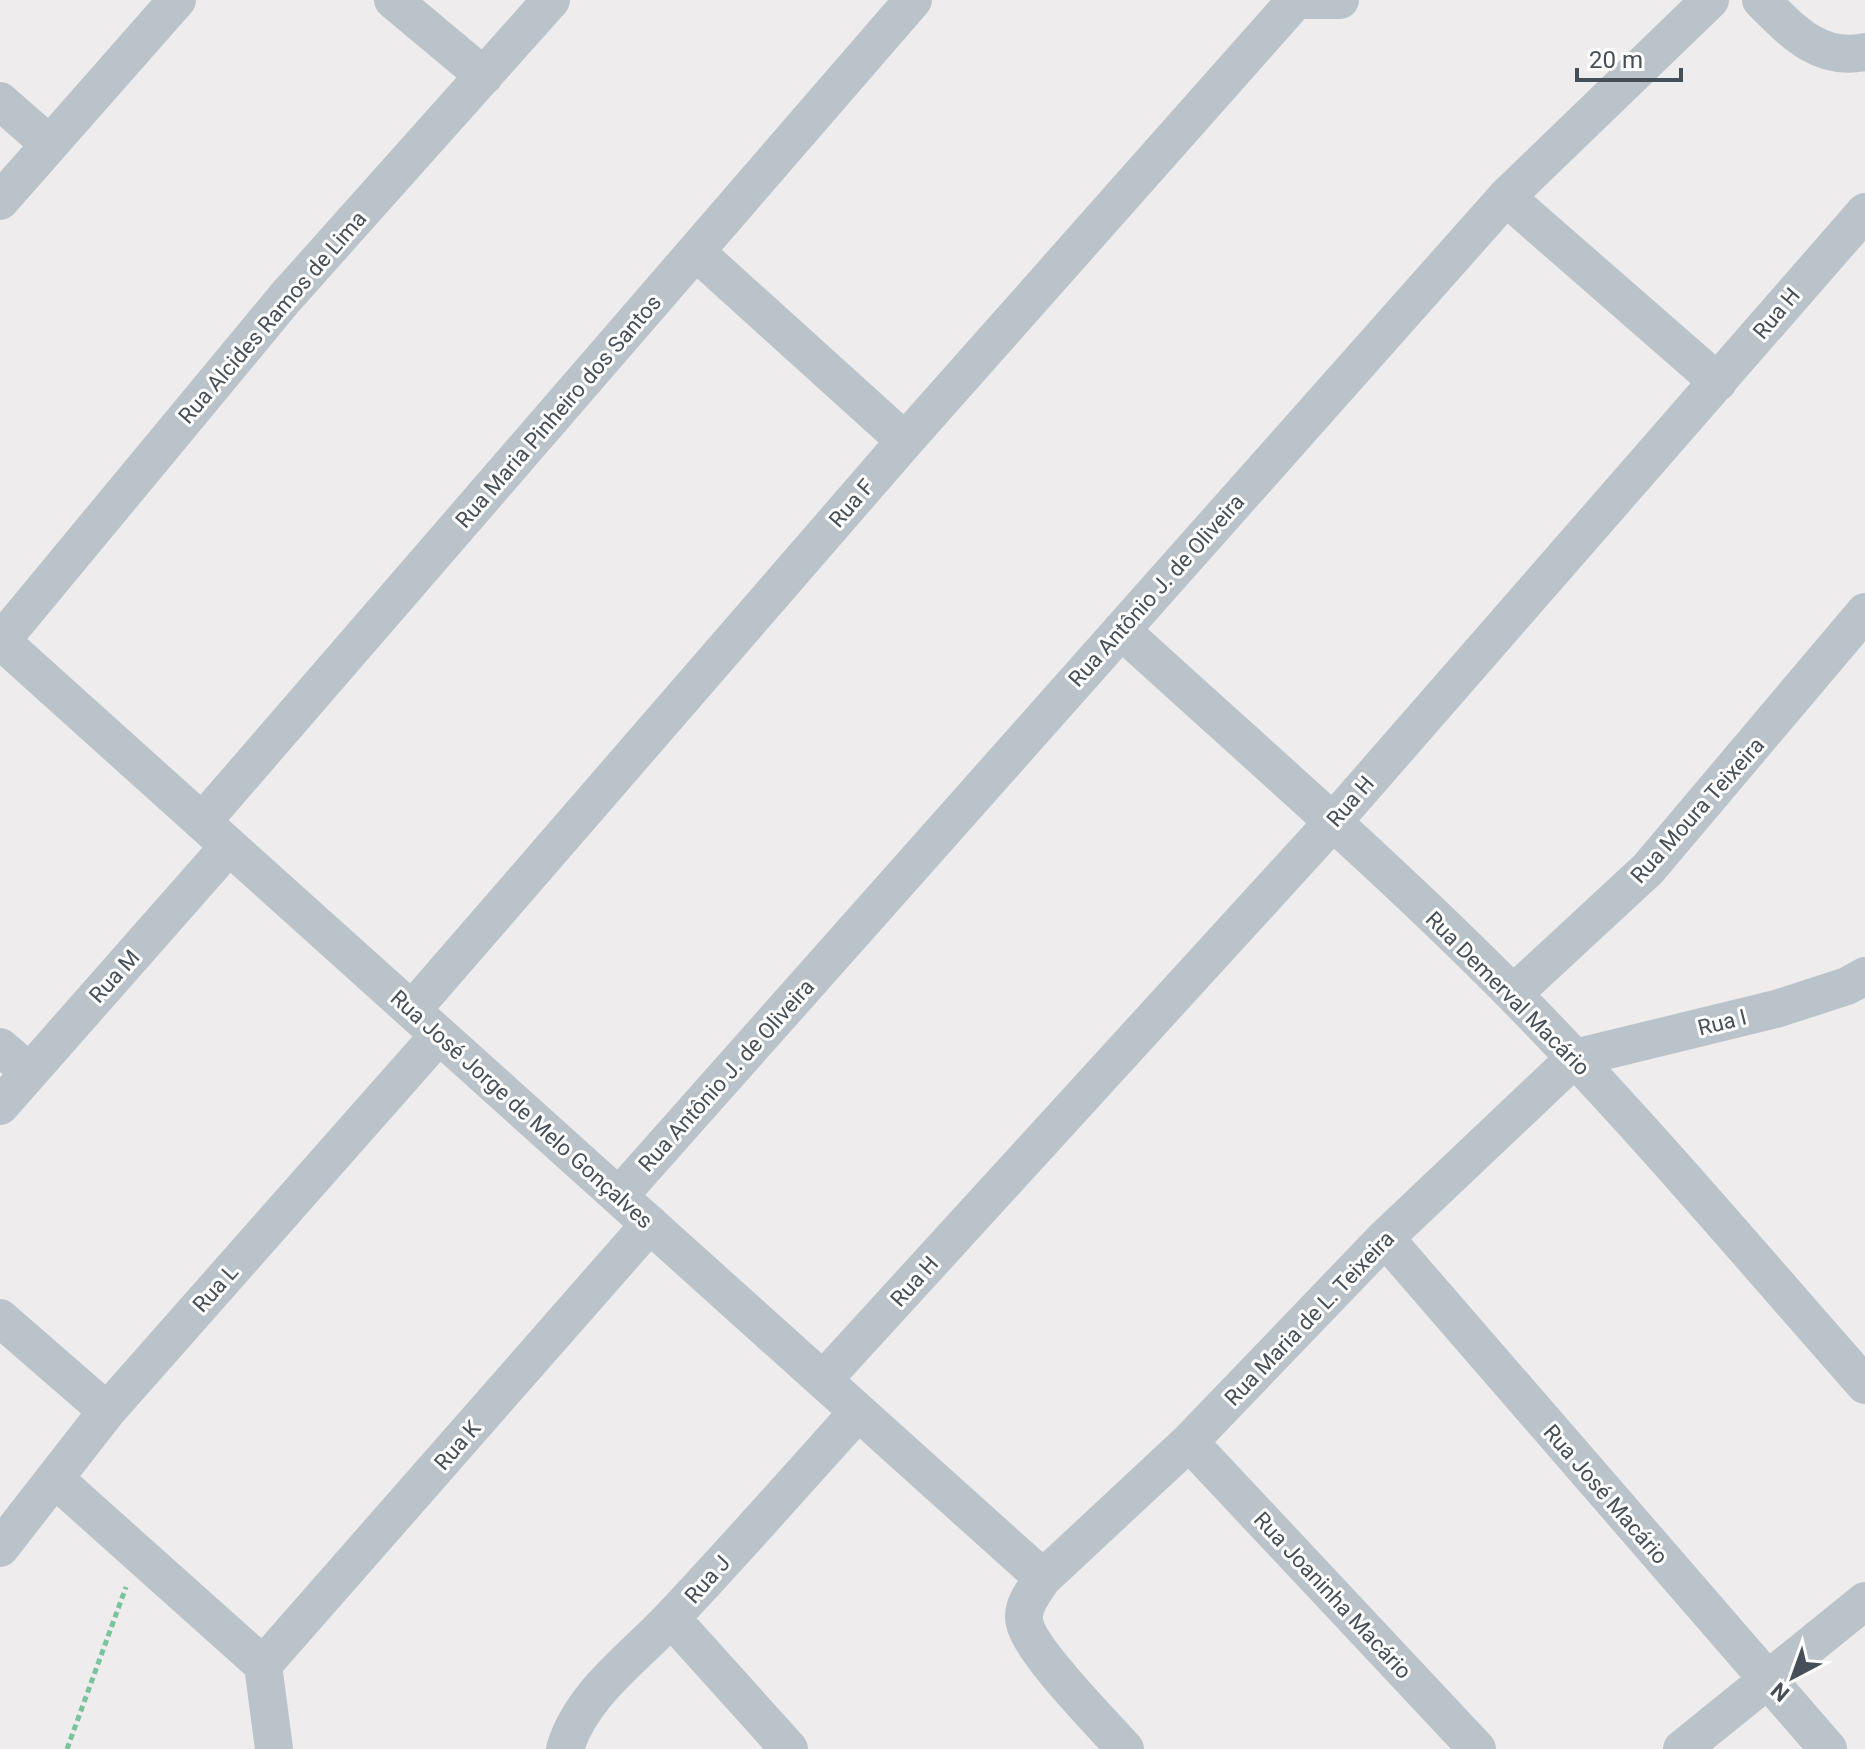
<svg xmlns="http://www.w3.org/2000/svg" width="1865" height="1749" font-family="Roboto,sans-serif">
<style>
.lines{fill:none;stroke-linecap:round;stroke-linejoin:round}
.path{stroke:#79c39d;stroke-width:5;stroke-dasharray:6 4;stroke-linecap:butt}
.minor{stroke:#bbc3ca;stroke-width:38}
.labels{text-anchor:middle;stroke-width:6;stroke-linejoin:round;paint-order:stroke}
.street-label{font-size:22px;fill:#464f57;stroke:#fff}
</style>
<rect width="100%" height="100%" fill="#eeecec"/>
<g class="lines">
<path class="path" d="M67,1749L126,1587"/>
<path class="minor" d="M393,0L484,76
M1296,0H1340
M1761,0C1791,30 1819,62 1865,52
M0,101L49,144
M1506,197L1718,382
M0,201L177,0
M696,252L905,441
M1121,630C1253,751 1390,869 1516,997C1638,1121 1750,1255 1865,1385
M0,640L1043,1578
M1,641L285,298L551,0
M202,822L913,0
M1513,994L1648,869L1865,612
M412,1010L905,441L1296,0
M0,1047L29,1072
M0,1106L229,846
M619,1196L1506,197L1710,0
M1385,1238L1828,1749
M0,1318L107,1411
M823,1380L1332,823L1865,212
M1189,1442L1477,1749
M56,1480L263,1665
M0,1548L107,1411L439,1035
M671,1618L789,1749
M263,1665L650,1224
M263,1665L274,1749
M565,1749C581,1694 634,1658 672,1617C735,1550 796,1481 858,1412
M1125,1749C1104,1725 1023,1645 1024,1617C1024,1602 1035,1590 1043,1578L1189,1442L1385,1238L1575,1058L1776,1009L1847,986L1865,976
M1682,1749L1865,1601"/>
</g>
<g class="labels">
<g class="street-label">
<text transform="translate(1776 313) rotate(-50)" y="8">Rua H</text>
<text transform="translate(272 317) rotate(-49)" y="8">Rua Alcides Ramos de Lima</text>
<text transform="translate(558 411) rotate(-49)" y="8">Rua Maria Pinheiro dos Santos</text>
<text transform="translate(851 503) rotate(-49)" y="8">Rua F</text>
<text transform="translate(1156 590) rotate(-48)" y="8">Rua Antônio J. de Oliveira</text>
<text transform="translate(1350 801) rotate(-49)" y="8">Rua H</text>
<text transform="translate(1697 810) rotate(-48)" y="8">Rua Moura Teixeira</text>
<text transform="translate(114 976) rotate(-48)" y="8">Rua M</text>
<text transform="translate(1508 993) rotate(45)" y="8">Rua Demerval Macário</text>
<text transform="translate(1722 1022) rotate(-14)" y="8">Rua I</text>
<text transform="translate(726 1075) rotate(-48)" y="8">Rua Antônio J. de Oliveira</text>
<text transform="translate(522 1109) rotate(42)" y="8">Rua José Jorge de Melo Gonçalves</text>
<text transform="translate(914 1281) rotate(-48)" y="8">Rua H</text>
<text transform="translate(215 1288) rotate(-48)" y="8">Rua L</text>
<text transform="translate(1309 1318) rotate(-46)" y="8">Rua Maria de L. Teixeira</text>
<text transform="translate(457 1445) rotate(-49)" y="8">Rua K</text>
<text transform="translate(1606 1494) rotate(49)" y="8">Rua José Macário</text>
<text transform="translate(707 1579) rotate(-48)" y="8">Rua J</text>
<text transform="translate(1333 1595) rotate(47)" y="8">Rua Joaninha Macário</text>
</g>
</g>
<g transform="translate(1793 1677) rotate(221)" stroke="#ffffff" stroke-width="6" paint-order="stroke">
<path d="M0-6L14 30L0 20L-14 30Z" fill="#464f57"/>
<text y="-12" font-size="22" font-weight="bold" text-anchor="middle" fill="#464f57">N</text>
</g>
<path d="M1577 68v12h104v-12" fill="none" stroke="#464f57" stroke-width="4"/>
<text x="1589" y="68" font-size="24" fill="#464f57" stroke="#ffffff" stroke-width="6" paint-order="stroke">20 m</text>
</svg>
